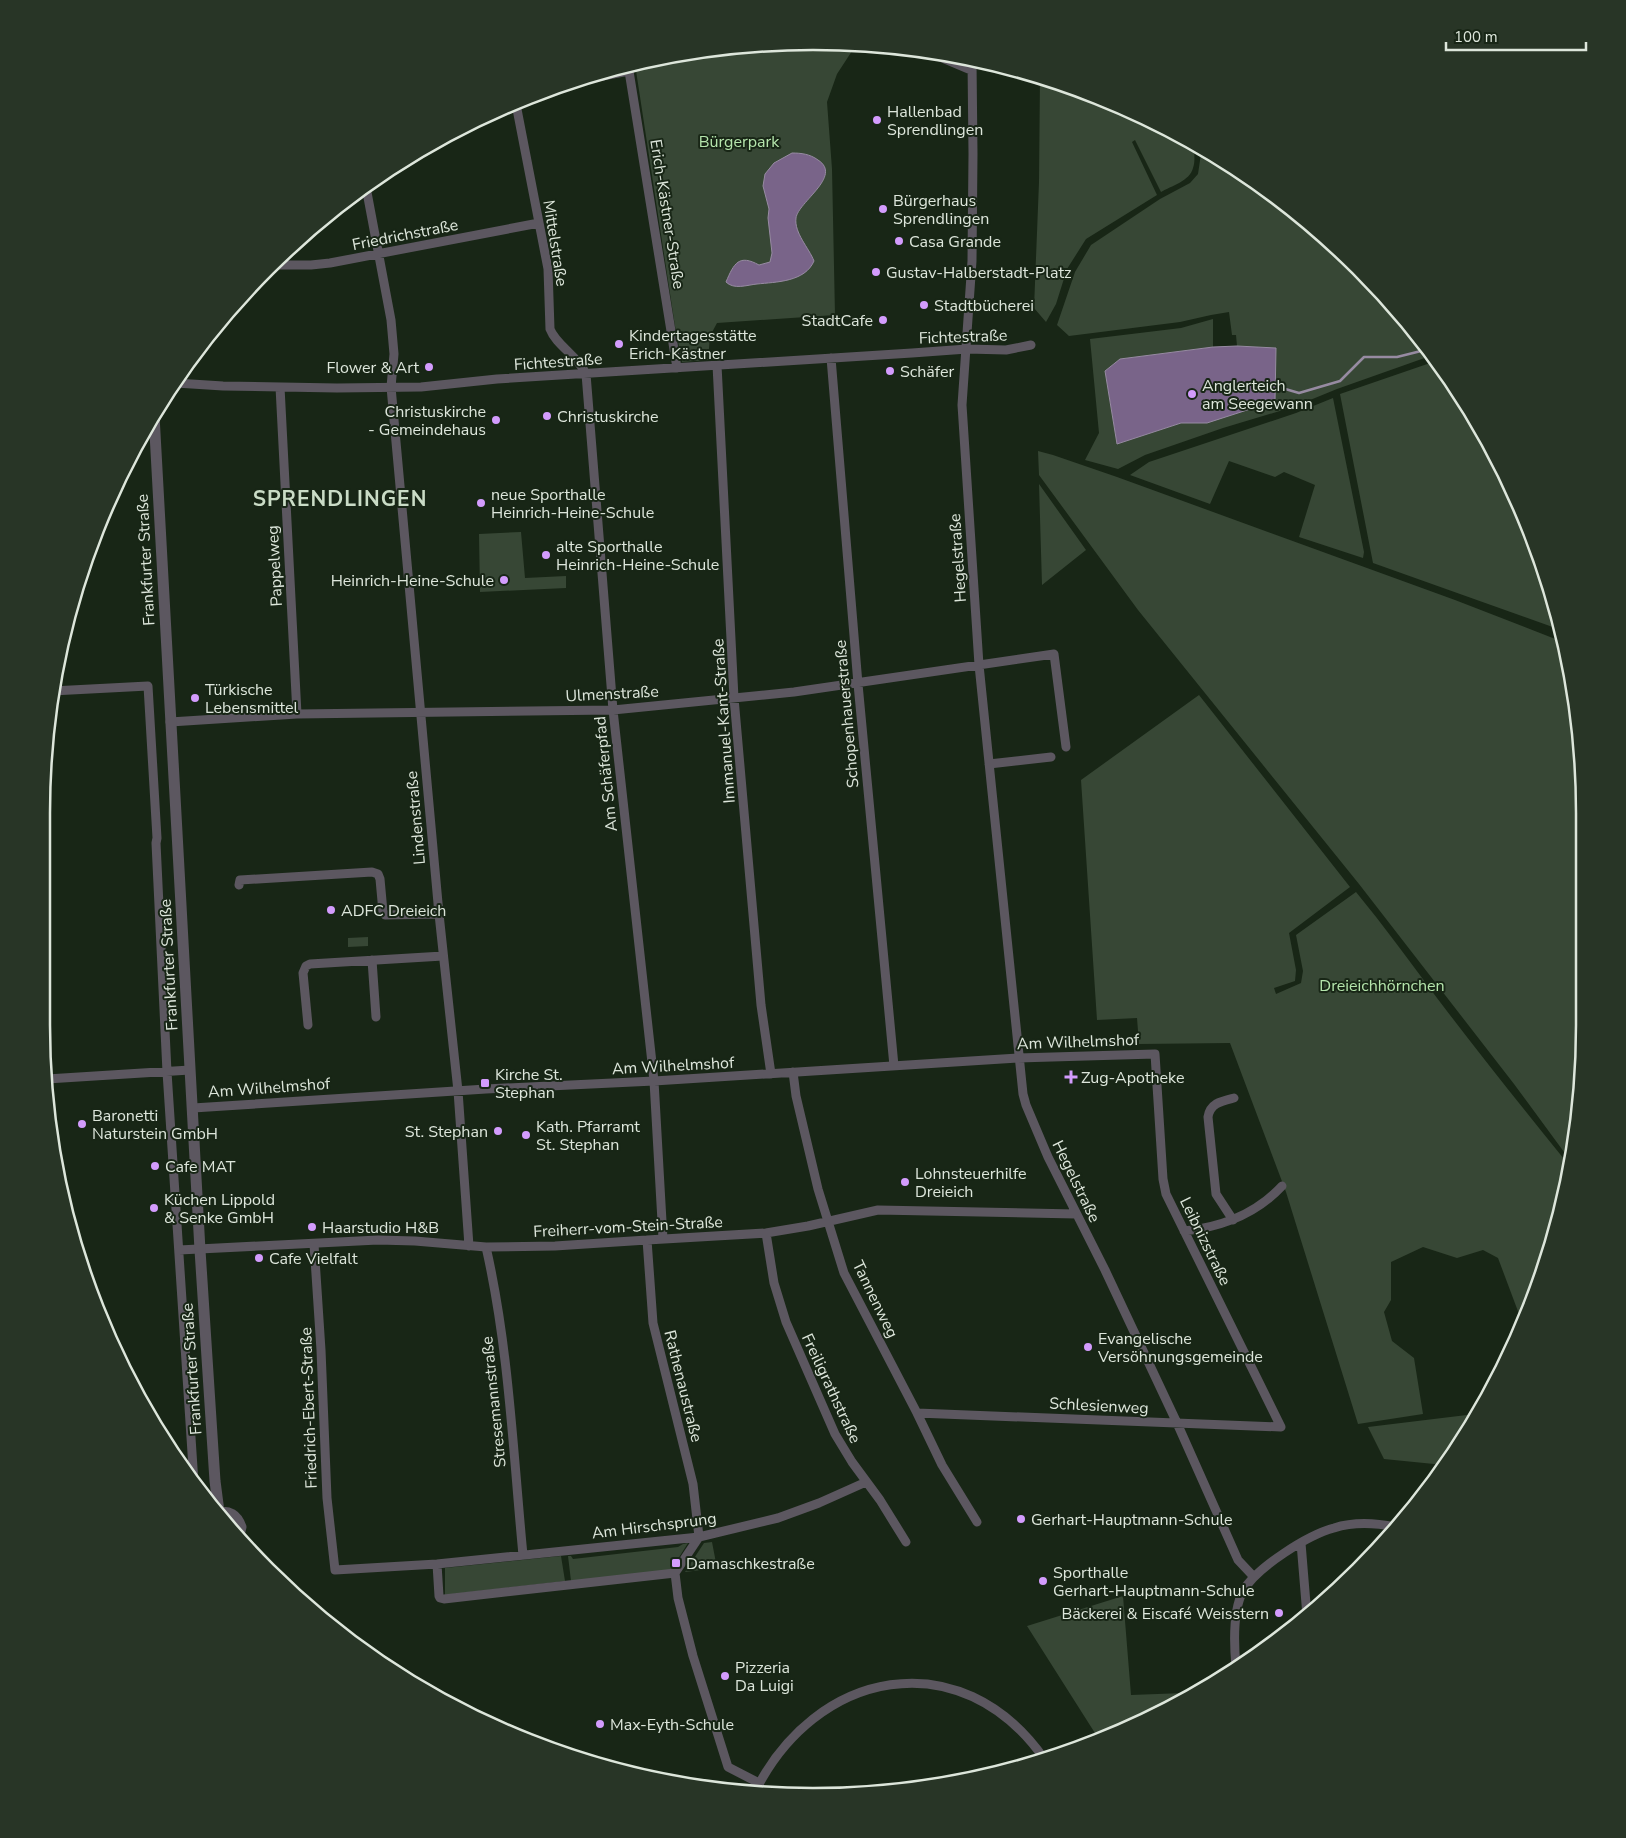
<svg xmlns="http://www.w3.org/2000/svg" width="1626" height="1838" font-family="'Nunito Sans',sans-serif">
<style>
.green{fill:#374735}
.water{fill:#796489;stroke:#978ba2}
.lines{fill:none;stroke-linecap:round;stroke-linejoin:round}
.stream{stroke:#978ba2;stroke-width:2.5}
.minor{stroke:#5c5760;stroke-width:9}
.tertiary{stroke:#5c5760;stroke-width:11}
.poi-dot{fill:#d39cfd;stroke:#182616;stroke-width:2}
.labels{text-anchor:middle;stroke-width:4;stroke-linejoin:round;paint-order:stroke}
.poi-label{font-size:16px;fill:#dde6db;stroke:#182616;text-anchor:start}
.park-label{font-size:16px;fill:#b5e5ac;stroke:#182616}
.street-label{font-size:16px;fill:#dde6db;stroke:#182616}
.district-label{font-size:21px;font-weight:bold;letter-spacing:1px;fill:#cadcc6;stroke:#182616}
.rim{fill:none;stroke:#dde6db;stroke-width:2.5}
</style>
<rect width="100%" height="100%" fill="#182616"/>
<path class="green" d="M762,43L860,46L852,51L837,74L827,102L832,169L835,315L717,323L710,336L708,360L682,362L675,326L635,64Z
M1040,77L1061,82L1195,143C1193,151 1196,160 1193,168C1190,181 1171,186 1161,192L1135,140L1132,142L1157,195L1086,239L1067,269L1056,304L1046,322L1034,308L1039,182Z
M1202,147L1322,233L1425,343L1433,355L1337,389L1293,407L1223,428L1145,455L1118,469L1085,460L1099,433L1090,339L1181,328L1213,319V347L1120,359L1105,371L1117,444L1181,423H1207L1276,348L1237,346L1236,335H1232L1229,312L1211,315L1180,322L1069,336L1057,325L1075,272L1091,245L1160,199L1190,183L1198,174Z
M1436,361L1505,471L1558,613L1561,630L1373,563L1340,394Z
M1333,398L1364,552L1363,558L1299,537L1315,485L1284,472L1275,477L1229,461L1210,504L1130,475L1149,462L1296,413Z
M1038,451L1053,455L1117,477L1455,600L1563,642L1583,763V1076L1570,1157L1567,1151L1564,1152L1514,1084L1359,884L1138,610L1039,475Z
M1039,484L1086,550L1042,585Z
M521,532L525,578L566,576V588L480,592L479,534Z
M1199,695L1350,887L1289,933L1296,970L1295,981L1274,988L1276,994L1301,983L1303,971L1296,935L1356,892C1384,926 1410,962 1437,998C1478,1052 1521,1106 1564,1159L1568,1167L1558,1225L1522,1322L1498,1258L1483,1250L1457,1258L1423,1247L1391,1262V1300L1384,1312L1392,1341L1414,1358L1423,1414L1358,1424L1286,1192L1230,1043L1139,1044L1137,1018L1097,1020L1081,780Z
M368,937V946L348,947V938Z
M1475,1414L1444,1465L1384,1459L1368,1427Z
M712,1542L717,1568L685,1572L704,1543Z
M688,1543L671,1570L571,1581L568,1556H571L573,1559L678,1547L683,1544Z
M561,1556L565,1581L445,1595V1568Z
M1123,1596L1131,1695L1184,1693L1181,1702L1100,1741L1027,1626Z"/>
<path class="water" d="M792,153C801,153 810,154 818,160C843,176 798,202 796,218C794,233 809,248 814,261C805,282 776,282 757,284C747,285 734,290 726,282C734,263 739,254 759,265L770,262L772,253L768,218L769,209L763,186L765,174L774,163Z
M1237,346L1276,348L1275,401L1207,423H1181L1117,444L1105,371L1120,359L1213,347Z"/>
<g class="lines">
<path class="stream" d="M1275,386L1299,393L1340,381L1364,357H1397L1429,349"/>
<path class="minor" d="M926,51L971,70
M972,61L973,154L972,261L962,405L979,665L1023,1094L1026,1105L1048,1157L1105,1270L1177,1423L1238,1560L1254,1577
M628,65L677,368
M581,80L629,71
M516,104L548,269L550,329C556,345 578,356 586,374L613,710L654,1081L663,1239
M366,187L391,320L394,354L391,387L439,914L458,1091L469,1246
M275,265H311L330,263L539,223
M831,358L858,684L894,1066
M717,365L734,698L761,1005L771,1074
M176,383L223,386L337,388L421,387L497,379L912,353L967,349L1006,350L1031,345
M280,387L297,714
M52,691L148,686L157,838L156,843L167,1072L194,1483
M170,722L297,714L613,710L794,692L1054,654L1066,747
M989,764L1051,757
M239,885L240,880L372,872L378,874L380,879L383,912L385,915L439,914
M372,960L376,1017
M308,1025L303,973L306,966L310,964L443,956
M793,1072L796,1096L818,1189L844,1273L917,1413L942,1465L977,1522
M47,1079L190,1070
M193,1108L486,1089L654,1081L1018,1058L1155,1054L1163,1179L1166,1194L1281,1427L917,1413
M1233,1220L1216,1194L1208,1117C1210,1103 1222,1101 1234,1098
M1184,1231C1222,1227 1256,1214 1282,1186
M766,1233L774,1283L786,1322L835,1434L852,1462L880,1500L906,1542
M647,1240L653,1323L693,1484L699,1537
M314,1244L321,1350L327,1498L335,1570L437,1564L699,1537L778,1518L819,1503L866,1482
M486,1247C509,1348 513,1452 523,1555
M179,1250L378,1240L415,1241L486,1247L555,1246L647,1240L766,1233L808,1226L878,1210L1076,1214
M699,1537L675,1573L678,1598L693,1656L728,1767L759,1783
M1301,1543L1307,1616
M437,1564L439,1596L440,1598L444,1599L675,1573
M1236,1667C1234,1645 1233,1610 1243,1591C1257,1567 1308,1535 1334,1528C1353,1522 1376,1523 1395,1527
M754,1794C814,1669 961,1639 1045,1760"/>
<path class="tertiary" d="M154,415L200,1250L215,1481L219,1512
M217,1513C229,1510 237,1515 241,1527L238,1539"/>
</g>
<g class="poi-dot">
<circle cx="877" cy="120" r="5"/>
<circle cx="883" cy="209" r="5"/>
<circle cx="899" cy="241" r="5"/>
<circle cx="876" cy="272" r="5"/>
<circle cx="924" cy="305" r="5"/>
<circle cx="883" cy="320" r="5"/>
<circle cx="619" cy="344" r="5"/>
<circle cx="429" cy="367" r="5"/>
<circle cx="890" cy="371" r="5"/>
<circle cx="1192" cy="394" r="5"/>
<circle cx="547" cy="416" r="5"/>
<circle cx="496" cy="420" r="5"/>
<circle cx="481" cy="503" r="5"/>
<circle cx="546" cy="555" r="5"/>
<circle cx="504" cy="580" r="5"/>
<circle cx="195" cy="698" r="5"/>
<circle cx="331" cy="910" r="5"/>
<path d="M1068.5 1069.5h5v5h5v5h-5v5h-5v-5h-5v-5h5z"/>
<rect x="480" y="1078" width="10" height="10" rx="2.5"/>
<circle cx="82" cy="1124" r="5"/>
<circle cx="498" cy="1131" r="5"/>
<circle cx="526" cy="1135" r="5"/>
<circle cx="155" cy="1166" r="5"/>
<circle cx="905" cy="1182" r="5"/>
<circle cx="154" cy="1208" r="5"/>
<circle cx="312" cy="1227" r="5"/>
<circle cx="259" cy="1258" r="5"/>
<circle cx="1088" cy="1347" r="5"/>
<circle cx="1021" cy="1519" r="5"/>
<rect x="671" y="1558" width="10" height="10" rx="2.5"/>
<circle cx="1043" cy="1581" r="5"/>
<circle cx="1279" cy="1613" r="5"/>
<circle cx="725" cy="1676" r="5"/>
<circle cx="600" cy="1724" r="5"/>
</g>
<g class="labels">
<g class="poi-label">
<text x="887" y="117">Hallenbad<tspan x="887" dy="18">Sprendlingen</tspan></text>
<text x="893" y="206">Bürgerhaus<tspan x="893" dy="18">Sprendlingen</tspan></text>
<text x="909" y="247">Casa Grande</text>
<text x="886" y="278">Gustav-Halberstadt-Platz</text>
<text x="934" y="311">Stadtbücherei</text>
<text x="873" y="326" text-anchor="end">StadtCafe</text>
<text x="629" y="341">Kindertagesstätte<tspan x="629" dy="18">Erich-Kästner</tspan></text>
<text x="419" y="373" text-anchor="end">Flower &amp; Art</text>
<text x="900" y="377">Schäfer</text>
<text x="1202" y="391">Anglerteich<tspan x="1202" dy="18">am Seegewann</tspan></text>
<text x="486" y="417" text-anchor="end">Christuskirche<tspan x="486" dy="18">- Gemeindehaus</tspan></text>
<text x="557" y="422">Christuskirche</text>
<text x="491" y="500">neue Sporthalle<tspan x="491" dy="18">Heinrich-Heine-Schule</tspan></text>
<text x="556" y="552">alte Sporthalle<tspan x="556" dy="18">Heinrich-Heine-Schule</tspan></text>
<text x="494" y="586" text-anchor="end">Heinrich-Heine-Schule</text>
<text x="205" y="695">Türkische<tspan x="205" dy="18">Lebensmittel</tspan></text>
<text x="341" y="916">ADFC Dreieich</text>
<text x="495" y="1080">Kirche St.<tspan x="495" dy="18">Stephan</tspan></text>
<text x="1081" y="1083">Zug-Apotheke</text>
<text x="92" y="1121">Baronetti<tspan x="92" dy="18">Naturstein GmbH</tspan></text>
<text x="536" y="1132">Kath. Pfarramt<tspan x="536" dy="18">St. Stephan</tspan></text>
<text x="488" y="1137" text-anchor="end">St. Stephan</text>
<text x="165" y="1172">Cafe MAT</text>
<text x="915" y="1179">Lohnsteuerhilfe<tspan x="915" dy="18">Dreieich</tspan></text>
<text x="164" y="1205">Küchen Lippold<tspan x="164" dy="18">&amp; Senke GmbH</tspan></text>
<text x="322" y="1233">Haarstudio H&amp;B</text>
<text x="269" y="1264">Cafe Vielfalt</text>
<text x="1098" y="1344">Evangelische<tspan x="1098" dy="18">Versöhnungsgemeinde</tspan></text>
<text x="1031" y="1525">Gerhart-Hauptmann-Schule</text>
<text x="686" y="1569">Damaschkestraße</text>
<text x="1053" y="1578">Sporthalle<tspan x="1053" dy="18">Gerhart-Hauptmann-Schule</tspan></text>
<text x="1269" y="1619" text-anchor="end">Bäckerei &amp; Eiscafé Weisstern</text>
<text x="735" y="1673">Pizzeria<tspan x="735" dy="18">Da Luigi</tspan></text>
<text x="610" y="1730">Max-Eyth-Schule</text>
</g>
<g class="park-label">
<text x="739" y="147">Bürgerpark</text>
<text x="1382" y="991">Dreieichhörnchen</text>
</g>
<g class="street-label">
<text transform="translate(668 214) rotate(81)" y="6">Erich-Kästner-Straße</text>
<text transform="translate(405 234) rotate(-11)" y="6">Friedrichstraße</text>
<text transform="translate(556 243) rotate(81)" y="6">Mittelstraße</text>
<text transform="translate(963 336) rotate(-2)" y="6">Fichtestraße</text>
<text transform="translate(558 361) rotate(-4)" y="6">Fichtestraße</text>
<text transform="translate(957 558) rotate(-94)" y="6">Hegelstraße</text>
<text transform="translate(145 560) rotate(-93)" y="6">Frankfurter Straße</text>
<text transform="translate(274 566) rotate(-93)" y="6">Pappelweg</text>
<text transform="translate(612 693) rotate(-3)" y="6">Ulmenstraße</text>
<text transform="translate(846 714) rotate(-95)" y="6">Schopenhauerstraße</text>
<text transform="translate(723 721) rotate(-94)" y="6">Immanuel-Kant-Straße</text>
<text transform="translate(605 774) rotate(-96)" y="6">Am Schäferpfad</text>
<text transform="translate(415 818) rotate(-95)" y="6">Lindenstraße</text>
<text transform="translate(168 965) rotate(-93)" y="6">Frankfurter Straße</text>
<text transform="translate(1078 1041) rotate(-2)" y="6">Am Wilhelmshof</text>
<text transform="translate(673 1065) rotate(-3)" y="6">Am Wilhelmshof</text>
<text transform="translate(269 1087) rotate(-4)" y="6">Am Wilhelmshof</text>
<text transform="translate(1077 1181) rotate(64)" y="6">Hegelstraße</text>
<text transform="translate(628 1226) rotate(-3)" y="6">Freiherr-vom-Stein-Straße</text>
<text transform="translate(1206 1241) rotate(64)" y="6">Leibnizstraße</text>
<text transform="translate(876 1299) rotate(64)" y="6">Tannenweg</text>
<text transform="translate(191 1369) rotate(-94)" y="6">Frankfurter Straße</text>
<text transform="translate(684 1386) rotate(76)" y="6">Rathenaustraße</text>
<text transform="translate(832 1388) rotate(65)" y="6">Freiligrathstraße</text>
<text transform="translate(493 1402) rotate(-96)" y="6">Stresemannstraße</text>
<text transform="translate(1099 1405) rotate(3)" y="6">Schlesienweg</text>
<text transform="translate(308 1408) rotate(-92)" y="6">Friedrich-Ebert-Straße</text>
<text transform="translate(654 1525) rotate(-7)" y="6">Am Hirschsprung</text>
</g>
<g class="district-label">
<text x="340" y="506">SPRENDLINGEN</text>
</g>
</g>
<path d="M0 0H1626V1838H0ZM813 50H813A763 763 0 0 1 1576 813V1025A763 763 0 0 1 813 1788H813A763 763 0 0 1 50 1025V813A763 763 0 0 1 813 50Z" fill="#283526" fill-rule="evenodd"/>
<path class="rim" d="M813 50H813A763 763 0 0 1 1576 813V1025A763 763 0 0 1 813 1788H813A763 763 0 0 1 50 1025V813A763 763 0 0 1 813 50Z"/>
<path d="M1446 42v8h140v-8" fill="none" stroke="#dde6db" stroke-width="2.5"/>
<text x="1454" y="42" font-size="15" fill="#dde6db" stroke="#182616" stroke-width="4" paint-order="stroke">100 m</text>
</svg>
